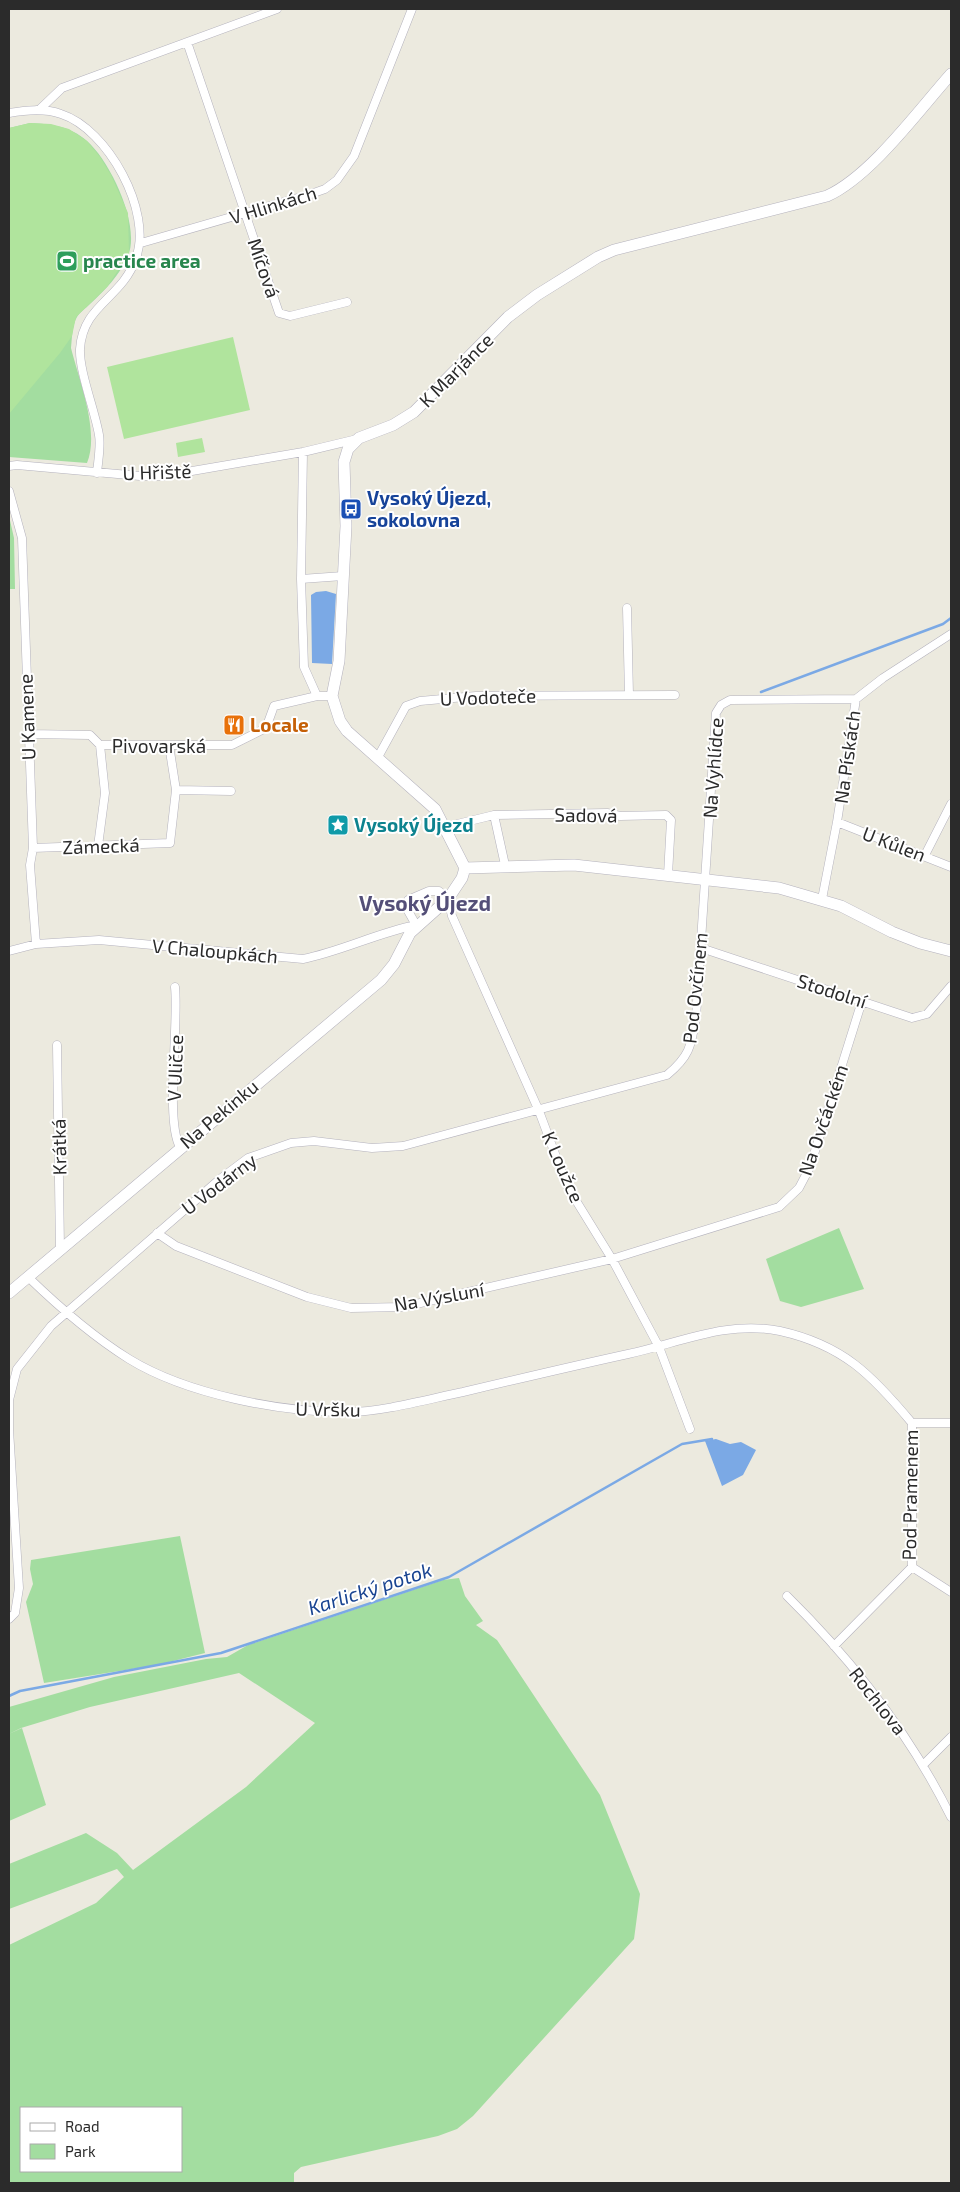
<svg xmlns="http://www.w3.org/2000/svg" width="960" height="2192" font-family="'Exo 2',sans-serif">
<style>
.green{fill:#a3dda0;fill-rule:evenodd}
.pitch{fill:#b0e49d}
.water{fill:#7ba9e5}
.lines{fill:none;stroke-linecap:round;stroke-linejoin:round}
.stream{stroke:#7ba9e5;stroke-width:2.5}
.street-casing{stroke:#b4b2bd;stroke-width:9}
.secondary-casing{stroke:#b4b2bd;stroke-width:12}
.street{stroke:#fff;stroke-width:8}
.secondary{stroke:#fff;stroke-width:11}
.labels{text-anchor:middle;stroke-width:4;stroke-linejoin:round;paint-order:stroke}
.street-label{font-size:19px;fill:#2b2b2b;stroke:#fff}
.leisure-label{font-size:19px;font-weight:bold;fill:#27864d;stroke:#fff;text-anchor:start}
.transit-label{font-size:19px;font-weight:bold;fill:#164399;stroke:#fff;text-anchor:start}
.food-label{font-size:19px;font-weight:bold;fill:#c56008;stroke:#fff;text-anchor:start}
.culture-label{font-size:19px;font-weight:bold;fill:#0d838f;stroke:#fff;text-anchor:start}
.water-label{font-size:20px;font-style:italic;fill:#194491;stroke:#fff}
.quarter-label{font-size:21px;font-weight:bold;fill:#544f78;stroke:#fff}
</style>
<rect width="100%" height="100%" fill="#eceadf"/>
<path class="green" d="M30,123C51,124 70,126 87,141C110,161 141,225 128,256C120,275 105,290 90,304C86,308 79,313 77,317C72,325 72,339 71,348C79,380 100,431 87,463L9,457V128Z
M9,516L14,538L15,589H9Z
M839,1228L864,1289L801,1307L780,1301L766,1259Z
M180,1536L205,1653L157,1665L44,1683L26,1602L33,1584L30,1569L31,1560Z
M459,1578L465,1596L483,1621L476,1625L497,1640L600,1795L640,1894L634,1939L473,2116L457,2129L438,2136L301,2167L294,2173V2183H9V1945L96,1903L124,1877L117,1869L9,1909V1864L86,1833L117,1853L133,1870L246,1787L315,1723L239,1673L90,1707L21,1728L9,1734V1707L114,1677L206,1659L227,1657L248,1645L443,1580ZM181,2108V2171H21V2108Z
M22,1728L46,1805L9,1821V1734Z"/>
<path class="pitch" d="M30,123L51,124L69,129L87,141L100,157L111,175L128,213L129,254L107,287L76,317L72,336L60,353L9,414V128Z
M233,337L250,410L124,439L107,367Z
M202,438L205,452L178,457L176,443Z"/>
<path class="water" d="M326,591L336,594L332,664L312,663L311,595L316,592Z
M716,1439L730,1444L741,1442L756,1450L743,1475L722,1486L705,1441Z"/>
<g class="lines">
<path class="stream" d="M761,692L943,624L951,618
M9,1696L20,1691L221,1653L449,1577L682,1444L712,1439"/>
<g class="street-casing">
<path id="street" d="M187,42L279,313L290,316L347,302
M39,110L62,88L277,9
M9,113C26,110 44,108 61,114C108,129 153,212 136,258C122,299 83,304 80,349C79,371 95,411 99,435C101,446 98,461 97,473
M141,243L308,195L325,189L337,180L354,156L412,9
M303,452L301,579L304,667L317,696H332
M9,466L17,465L140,476H163L303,452L357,439
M9,491L22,538L33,848L30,865L36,944
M301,579L343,576
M627,608L629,695
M28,734L90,735L100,745
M378,757L406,706L420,701L476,696L675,695
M176,790L231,791
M494,815L505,865
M837,822L951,867
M445,827L494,815L607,813L620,816L666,815L671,820L668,875
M98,846L105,793L100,745H232L266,728L274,706L317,696
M33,848L170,843L176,790L169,745
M925,855L951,804
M822,899L837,822L856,699L883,678L951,634
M701,948L912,1018L927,1014L951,986
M9,951L36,944L99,940L303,959C342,951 377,933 416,925L407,909L408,900L429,891H439L448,899L452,916L539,1111L567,1186L612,1259L659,1347L690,1429
M175,987C179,1024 165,1121 180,1147
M57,1045L60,1249
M157,1233L176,1246L307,1297L351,1308L403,1307L612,1259L779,1207L799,1188L810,1167L862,1001
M28,1277C59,1307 92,1336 129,1359C186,1394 282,1413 349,1412C382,1412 429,1399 463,1392C518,1379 573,1366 628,1354C679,1343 727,1320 780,1331C843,1345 872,1375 912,1423V1567L834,1646
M912,1423H951
M912,1567L951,1592
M787,1596C853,1661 910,1734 951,1817
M9,1619L15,1613L19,1588L9,1430V1400L17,1369L51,1326L220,1179L248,1158L291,1143L314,1141L372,1148L403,1146L667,1075C690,1056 691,1046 696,1017L716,713L721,705L730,700L856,699
M923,1765L951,1737"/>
</g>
<g class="secondary-casing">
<path id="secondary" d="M465,868L435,809L347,731L340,721L332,696L339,661L346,526L344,462L348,449L359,438L393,425L414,412L508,317L537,295L598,257L614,250L827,196C871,176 918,111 951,74
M465,868L574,865L779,888L841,906L892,932L920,943L951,951
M9,1293L381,980L394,964L410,933L448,899L462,878L465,868"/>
</g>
<use href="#street" class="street"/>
<use href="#secondary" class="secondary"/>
</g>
<defs>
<g id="stadium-square" transform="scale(1.125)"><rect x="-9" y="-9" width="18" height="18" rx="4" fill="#2e9e5b" stroke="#fff"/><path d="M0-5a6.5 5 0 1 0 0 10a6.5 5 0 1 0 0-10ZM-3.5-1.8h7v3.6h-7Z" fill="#fff"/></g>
<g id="bus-square" transform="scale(1.125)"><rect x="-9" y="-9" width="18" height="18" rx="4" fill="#1a4fb4" stroke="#fff"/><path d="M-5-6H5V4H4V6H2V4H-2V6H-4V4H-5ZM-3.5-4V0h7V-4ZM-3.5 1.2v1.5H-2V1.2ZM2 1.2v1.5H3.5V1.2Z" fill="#fff"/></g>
<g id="restaurant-square" transform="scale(1.125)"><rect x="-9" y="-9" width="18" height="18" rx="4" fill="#e8710a" stroke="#fff"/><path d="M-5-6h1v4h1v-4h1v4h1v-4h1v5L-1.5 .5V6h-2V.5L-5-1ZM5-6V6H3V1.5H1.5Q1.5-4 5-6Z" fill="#fff"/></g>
<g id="sight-square" transform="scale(1.125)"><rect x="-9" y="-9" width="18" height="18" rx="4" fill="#0f9aa8" stroke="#fff"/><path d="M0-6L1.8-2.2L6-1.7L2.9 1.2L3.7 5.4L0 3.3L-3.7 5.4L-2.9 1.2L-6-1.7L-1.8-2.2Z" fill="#fff"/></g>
</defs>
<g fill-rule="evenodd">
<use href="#stadium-square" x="67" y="261"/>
<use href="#bus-square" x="351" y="509"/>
<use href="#restaurant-square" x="234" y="725"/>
<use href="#sight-square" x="338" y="825"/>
</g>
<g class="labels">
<g class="street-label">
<text transform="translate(273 205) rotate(-17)" y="7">V Hlinkách</text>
<text transform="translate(264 268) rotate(71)" y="7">Míčová</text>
<text transform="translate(456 370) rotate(-45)" y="7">K Marjánce</text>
<text transform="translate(157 472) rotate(-2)" y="7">U Hřiště</text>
<text transform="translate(488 697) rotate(-2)" y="7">U Vodoteče</text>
<text transform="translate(27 717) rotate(-92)" y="7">U Kamene</text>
<text x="159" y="753">Pivovarská</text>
<text transform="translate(847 757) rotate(-82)" y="7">Na Pískách</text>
<text transform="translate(713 768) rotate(-86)" y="7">Na Vyhlídce</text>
<text transform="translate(586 815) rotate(1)" y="7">Sadová</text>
<text transform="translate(894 844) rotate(21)" y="7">U Kůlen</text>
<text transform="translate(101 846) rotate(-2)" y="7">Zámecká</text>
<text transform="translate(215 951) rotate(5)" y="7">V Chaloupkách</text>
<text transform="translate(695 988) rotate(-84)" y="7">Pod Ovčínem</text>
<text transform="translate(832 991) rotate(18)" y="7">Stodolní</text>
<text transform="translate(175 1068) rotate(-88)" y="7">V Uličce</text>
<text transform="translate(219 1114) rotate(-40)" y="7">Na Pekinku</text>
<text transform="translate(823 1120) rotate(-71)" y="7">Na Ovčáckém</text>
<text transform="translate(59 1147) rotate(-91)" y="7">Krátká</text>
<text transform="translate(563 1167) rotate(66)" y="7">K Loužce</text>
<text transform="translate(219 1184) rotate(-37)" y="7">U Vodárny</text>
<text transform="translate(439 1297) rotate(-10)" y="7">Na Výsluní</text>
<text transform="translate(328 1409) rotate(1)" y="7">U Vršku</text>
<text transform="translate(910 1495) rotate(-89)" y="7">Pod Pramenem</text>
<text transform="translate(878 1701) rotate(52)" y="7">Rochlova</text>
</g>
<g class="leisure-label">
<text x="83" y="268">practice area</text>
</g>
<g class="transit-label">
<text x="367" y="505">Vysoký Újezd,<tspan x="367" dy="22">sokolovna</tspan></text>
</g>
<g class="food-label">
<text x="250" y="732">Locale</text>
</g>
<g class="culture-label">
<text x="354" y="832">Vysoký Újezd</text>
</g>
<g class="water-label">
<text transform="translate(370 1589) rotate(-18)" y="7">Karlický potok</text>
</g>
<g class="quarter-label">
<text x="425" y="911">Vysoký Újezd</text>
</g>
</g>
<rect width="960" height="2192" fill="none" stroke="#2b2b2b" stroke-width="20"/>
<rect x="20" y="2107" width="162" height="65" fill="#ffffff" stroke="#aaaaaa"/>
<rect x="30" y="2123" width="25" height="8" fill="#ffffff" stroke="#aaaaaa"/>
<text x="65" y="2132" font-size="15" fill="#2b2b2b">Road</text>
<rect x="30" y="2144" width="25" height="15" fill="#a3dda0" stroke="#aaaaaa"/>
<text x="65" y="2157" font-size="15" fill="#2b2b2b">Park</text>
</svg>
